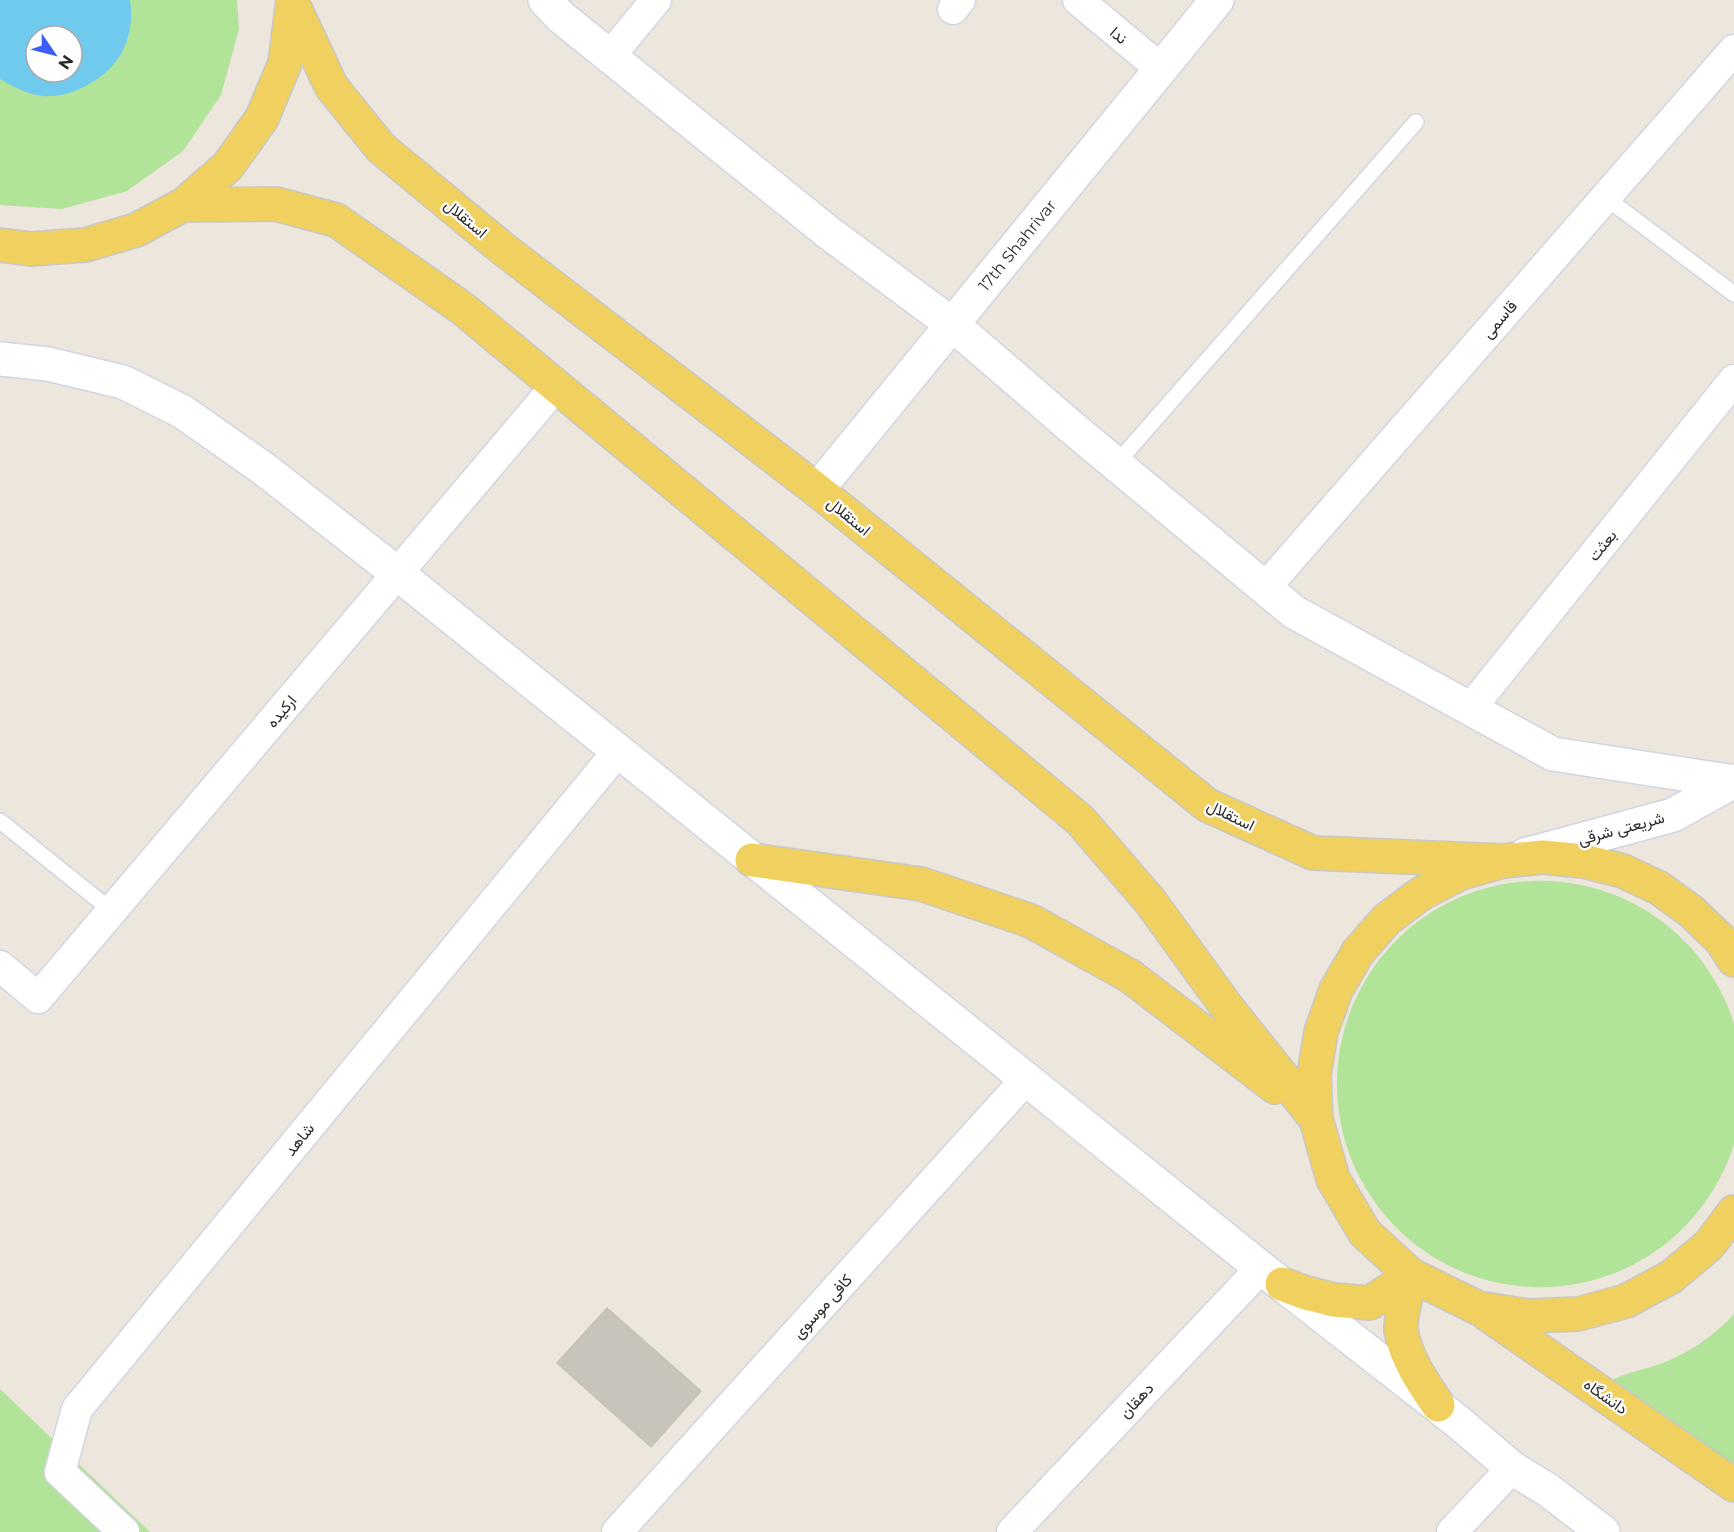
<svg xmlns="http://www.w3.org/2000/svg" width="1734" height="1532" font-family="Montserrat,Vazirmatn,sans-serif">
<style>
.green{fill:#b1e399;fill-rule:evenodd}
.water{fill:#70caee;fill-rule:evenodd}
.building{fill:#c7c4bb;stroke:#c8c2b6;stroke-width:1.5}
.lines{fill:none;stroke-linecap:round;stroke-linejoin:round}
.service-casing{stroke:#d2d5e3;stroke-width:18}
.minor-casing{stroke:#d2d5e3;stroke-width:33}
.tertiary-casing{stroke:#d2d5e3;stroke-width:36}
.secondary-casing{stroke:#d2d5e3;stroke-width:36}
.primary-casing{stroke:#c8c8c8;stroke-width:36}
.service{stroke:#fff;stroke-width:15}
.minor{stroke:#fff;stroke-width:30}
.tertiary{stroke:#fff;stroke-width:33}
.secondary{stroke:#fff;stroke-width:33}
.primary{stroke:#f0d05e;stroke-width:33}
.labels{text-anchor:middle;stroke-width:4.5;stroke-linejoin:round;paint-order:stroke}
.street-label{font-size:16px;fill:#2a2a2a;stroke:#fff}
</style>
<rect width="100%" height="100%" fill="#ece6dc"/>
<path class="green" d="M0,0H237L239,29L221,95L183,151L127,191L62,209L0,205ZM36,36H72V72H36Z
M1337 1084a203 203 0 1 1 406 0a203 203 0 1 1-406 0Z
M1734,1314V1475L1601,1386C1624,1371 1651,1370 1674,1358C1696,1348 1718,1332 1734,1314Z
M0,1389L150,1532H0Z"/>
<path class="water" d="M0,0H130C136,41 117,73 79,89C69,94 55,97 43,96C26,94 14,87 0,79ZM36,36H72V72H36Z"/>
<path class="building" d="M607,1308L701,1391L651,1447L557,1363Z"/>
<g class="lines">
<g class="service-casing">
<path id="service" d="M1605,197L1734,294
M1116,464L1416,122
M0,821L112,911"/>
</g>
<g class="minor-casing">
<path id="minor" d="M1078,0L1161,69
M953,9L960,0
M610,56L656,0
M1265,588L1734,50
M1470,709L1734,380
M0,966L38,998L556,386
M124,1532L60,1472L77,1409L618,751
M617,1532L1026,1079
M1012,1532L1261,1268
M1452,1532L1512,1468"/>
</g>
<g class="tertiary-casing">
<path id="tertiary" d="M545,0L561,17L829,233L953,325L1076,431L1294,612L1553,754L1734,782
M0,359L48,364L123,382L183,412L264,469L398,574L1261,1268L1457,1421L1512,1468L1548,1490L1603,1532
M817,490L1217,0"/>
</g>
<g class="secondary-casing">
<path id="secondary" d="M1525,855L1673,815L1734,781"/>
</g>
<g class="primary-casing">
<path id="primary" d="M293,4L331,86L381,148L502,248L817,490L1207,805L1313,853L1503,861
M183,205L276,204L336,220L462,308L1080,820L1150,901L1229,1010L1316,1119
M0,245L31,249L85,245L136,230L183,205L228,166L262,118L285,63L293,0
M752,860L921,884L1031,921L1130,976L1275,1087
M1734,960L1721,940L1692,912L1659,888L1623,871L1584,861L1543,857L1503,861L1461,873L1422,893L1387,919L1358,952L1336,990L1321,1032L1314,1075L1316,1119L1333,1179L1365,1233L1411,1275L1478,1308L1528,1316L1578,1314L1626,1301L1671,1277L1709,1245L1734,1212
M1411,1275C1408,1287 1400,1320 1401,1330C1405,1357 1423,1383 1438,1405
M1282,1284L1306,1293L1334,1300L1370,1303L1411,1275
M1487,1314L1734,1485"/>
</g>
<use href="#service" class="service"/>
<use href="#minor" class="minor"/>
<use href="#tertiary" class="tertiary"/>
<use href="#secondary" class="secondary"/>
<use href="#primary" class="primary"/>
</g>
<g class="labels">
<g class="street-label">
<text transform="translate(1119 35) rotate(40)" y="6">ندا</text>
<text transform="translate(466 218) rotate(40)" y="6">استقلال</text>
<text transform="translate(1017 245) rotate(-51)" y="6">17th Shahrivar</text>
<text transform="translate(1499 319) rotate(-49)" y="6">قاسمی</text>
<text transform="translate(849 516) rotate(39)" y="6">استقلال</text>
<text transform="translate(1602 545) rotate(-51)" y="6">بعثت</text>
<text transform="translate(281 711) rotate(-50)" y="6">ارکیده</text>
<text transform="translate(1231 815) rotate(26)" y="6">استقلال</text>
<text transform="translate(1621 828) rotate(-15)" y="6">شریعتی شرقی</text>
<text transform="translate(299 1139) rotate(-51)" y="6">شاهد</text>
<text transform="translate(822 1306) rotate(-48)" y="6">کافی موسوی</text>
<text transform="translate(1606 1396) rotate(35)" y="6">دانشگاه</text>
<text transform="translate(1136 1400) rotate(-47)" y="6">دهقان</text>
</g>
</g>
<g transform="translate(54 54) rotate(125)"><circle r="28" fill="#ffffff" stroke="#aaaaaa" stroke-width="1.5"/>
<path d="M0-4.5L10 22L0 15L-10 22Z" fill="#3d5df9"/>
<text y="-9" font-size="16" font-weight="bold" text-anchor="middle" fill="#2a2a2a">N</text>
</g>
</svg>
